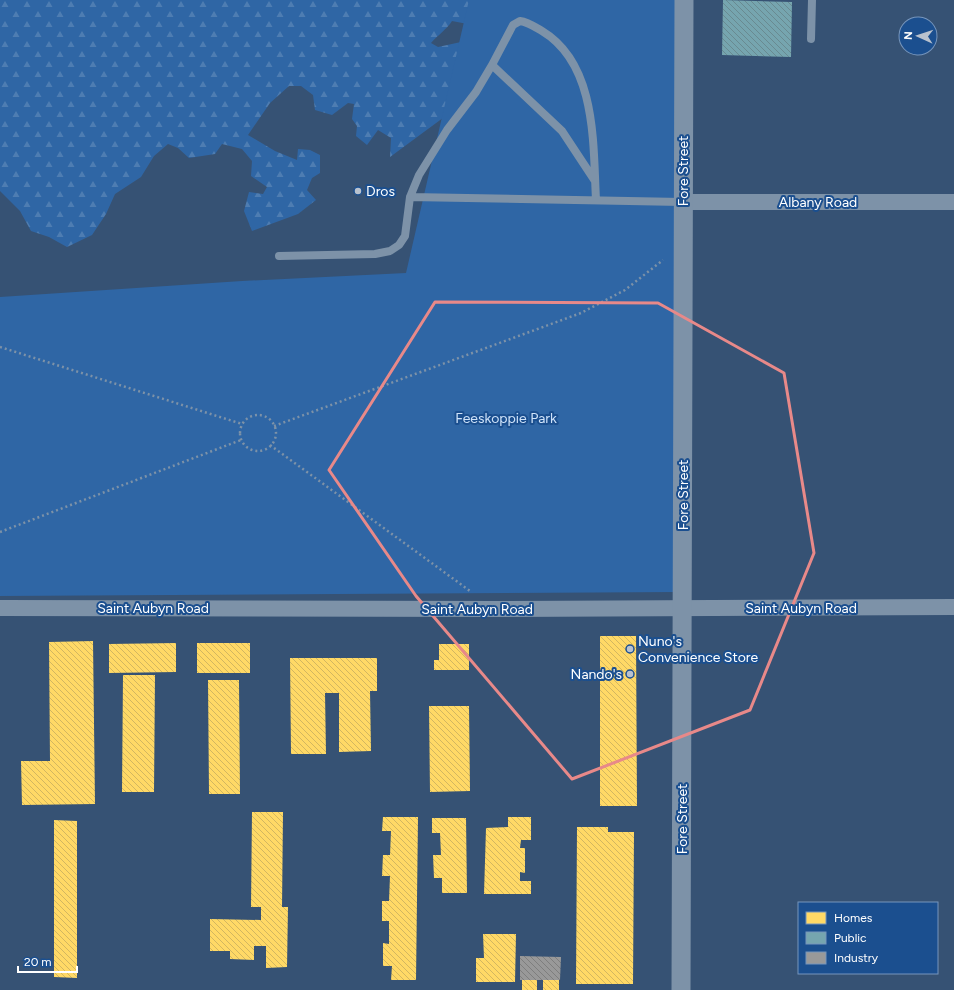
<svg xmlns="http://www.w3.org/2000/svg" width="954" height="990" font-family="Figtree,sans-serif">
<style>
.forest{fill:url(#forest-firs)}
.park{fill:#2f66a5}
.homes{fill:url(#homes-back-hatch)}
.public{fill:url(#public-back-hatch)}
.industry{fill:url(#industry-back-hatch)}
.lines{fill:none;stroke-linecap:round;stroke-linejoin:round}
.path{stroke:#7d92a8;stroke-width:2.5;stroke-dasharray:2 3;stroke-linecap:butt}
.service{stroke:#7d92a8;stroke-width:8}
.minor{stroke:#7d92a8;stroke-width:16}
.tertiary{stroke:#7d92a8;stroke-width:19}
.marked{fill:none;stroke:#e88989;stroke-width:3;stroke-linejoin:round}
.poi-dot{fill:#b9c2ce;stroke:#1b4f8f;stroke-width:1.5}
.labels{text-anchor:middle;stroke-width:4;stroke-linejoin:round;paint-order:stroke}
.street-label{font-size:14px;fill:#fff;stroke:#1b4f8f}
.poi-label{font-size:14px;fill:#fff;stroke:#1b4f8f;text-anchor:start}
.park-label{font-size:14px;fill:#cfe3fa;stroke:#1b4f8f}
</style>
<defs>
<pattern id="forest-firs" width="22" height="20" patternUnits="userSpaceOnUse"><rect width="22" height="20" fill="#2f66a5"/><path d="M5 1l3.5 6h-7zM16 11l3.5 6h-7z" fill="#4e7db2"/></pattern>
<pattern id="homes-back-hatch" width="6" height="6" patternUnits="userSpaceOnUse"><rect width="6" height="6" fill="#ffd966"/><path d="M-1 5l2 2M0 0l6 6M5-1l2 2" fill="none" stroke="#d2b660"/></pattern>
<pattern id="public-back-hatch" width="6" height="6" patternUnits="userSpaceOnUse"><rect width="6" height="6" fill="#76a5af"/><path d="M-1 5l2 2M0 0l6 6M5-1l2 2" fill="none" stroke="#698a91"/></pattern>
<pattern id="industry-back-hatch" width="6" height="6" patternUnits="userSpaceOnUse"><rect width="6" height="6" fill="#999"/><path d="M-1 5l2 2M0 0l6 6M5-1l2 2" fill="none" stroke="#7e7e7e"/></pattern>
</defs>
<rect width="100%" height="100%" fill="#365274"/>
<path class="forest" d="M0,0H499L473,25L452,21C447,29 438,35 431,43L438,47L461,42L470,98L390,157L391,138L378,130L367,145L356,136L357,126L352,119L354,104L348,103L332,115L315,110L313,95L301,86H289L270,103L248,135L275,151L297,160L298,149L310,150L320,155V173L312,178L307,190L316,200L298,214L252,231L244,211L249,192L263,194L267,187L251,176L252,161L242,149L222,144L215,154L189,158L178,148L168,144L154,156L141,177L115,194L106,214L92,235L67,247L49,237L31,231L20,211L0,191Z"/>
<path class="park" d="M469,0H681L680,592L0,596V297L242,281L406,273Z"/>
<path class="homes" d="M600,636H636L637,806H600Z
M93,641L95,804L22,805L21,761H50L49,642Z
M176,643V672L109,673V644Z
M197,643H250V673H197Z
M439,644H469V670H434V660H439Z
M290,658H377V691H370L371,751L339,752V693H325L326,754H291Z
M123,675H155L154,792H122Z
M208,680H239L240,794H209Z
M429,706H469L470,791L430,792Z
M252,812H283L282,907H288L287,967L266,968V946H254V960L230,959V951H210V919L261,920V907H251Z
M383,817H418L416,980H391L392,966H383V943L389,944V921H382V901H389L390,876H382L383,855H390L391,831H382Z
M508,817H531V840H521L520,848H525V873L520,872V881H531V894H484L486,828L508,827Z
M432,818H466L467,893H442V878H434L433,855H441L440,833H432Z
M54,820L77,821V978L54,977Z
M577,827H608V832H634L633,984H576Z
M483,934H516L515,982H476V958H484Z
M522,979L537,980V990H522Z
M543,980H559V990H543Z"/>
<path class="public" d="M723,0L792,2L791,57L722,55Z"/>
<path class="industry" d="M520,956L561,957L560,980H520Z"/>
<g class="lines">
<path class="path" d="M0,347L242,424
M240 433a18 18 0 1 1 36 0a18 18 0 1 1-36 0Z
M274,426L581,313L625,290L663,260
M270,445L470,591
M0,532L241,440"/>
<path class="service" d="M811,39L812,0
M492,65L513,25L520,21C528,22 535,27 542,31C597,64 593,144 596,200
M410,197L682,202
M279,256L375,254L390,251L399,245L405,236L410,197L419,175L447,130L476,92L492,65L562,131L595,181"/>
<path class="minor" d="M682,202H954
M0,608L496,609L954,607"/>
<path class="tertiary" d="M681,990L684,0"/>
</g>
<path class="marked" d="M435,302L658,303L784,373L814,553L750,710L572,779L416,596L329,470Z"/>
<g class="poi-dot">
<circle cx="358" cy="191" r="4"/>
<circle cx="630" cy="649" r="4"/>
<circle cx="630" cy="674" r="4"/>
</g>
<g class="labels">
<g class="street-label">
<text transform="translate(683 171) rotate(-90)" y="5">Fore Street</text>
<text x="818" y="207">Albany Road</text>
<text transform="translate(683 495) rotate(-90)" y="5">Fore Street</text>
<text x="153" y="613">Saint Aubyn Road</text>
<text x="801" y="613">Saint Aubyn Road</text>
<text x="477" y="614">Saint Aubyn Road</text>
<text transform="translate(682 819) rotate(-90)" y="5">Fore Street</text>
</g>
<g class="poi-label">
<text x="366" y="196">Dros</text>
<text x="638" y="646">Nuno's<tspan x="638" dy="16">Convenience Store</tspan></text>
<text x="622" y="679" text-anchor="end">Nando's</text>
</g>
<g class="park-label">
<text x="506" y="423">Feeskoppie Park</text>
</g>
</g>
<rect x="798" y="902" width="140" height="72" fill="#1b4f8f" stroke="#7695bc"/>
<rect x="806" y="912" width="20" height="12" fill="#ffd966" stroke="#7695bc"/>
<text x="834" y="922" font-size="12" fill="#ffffff">Homes</text>
<rect x="806" y="932" width="20" height="12" fill="#76a5af" stroke="#7695bc"/>
<text x="834" y="942" font-size="12" fill="#ffffff">Public</text>
<rect x="806" y="952" width="20" height="12" fill="#999999" stroke="#7695bc"/>
<text x="834" y="962" font-size="12" fill="#ffffff">Industry</text>
<g transform="translate(918 36) rotate(273)"><circle r="19" fill="#1b4f8f" stroke="#7695bc"/>
<path d="M0-3L7 15L0 10L-7 15Z" fill="#b9c2ce"/>
<text y="-6" font-size="11" font-weight="bold" text-anchor="middle" fill="#ffffff">N</text>
</g>
<path d="M18 966v6h59v-6" fill="none" stroke="#ffffff" stroke-width="2"/>
<text x="24" y="966" font-size="12" fill="#ffffff" stroke="#1b4f8f" stroke-width="3" paint-order="stroke">20 m</text>
</svg>
